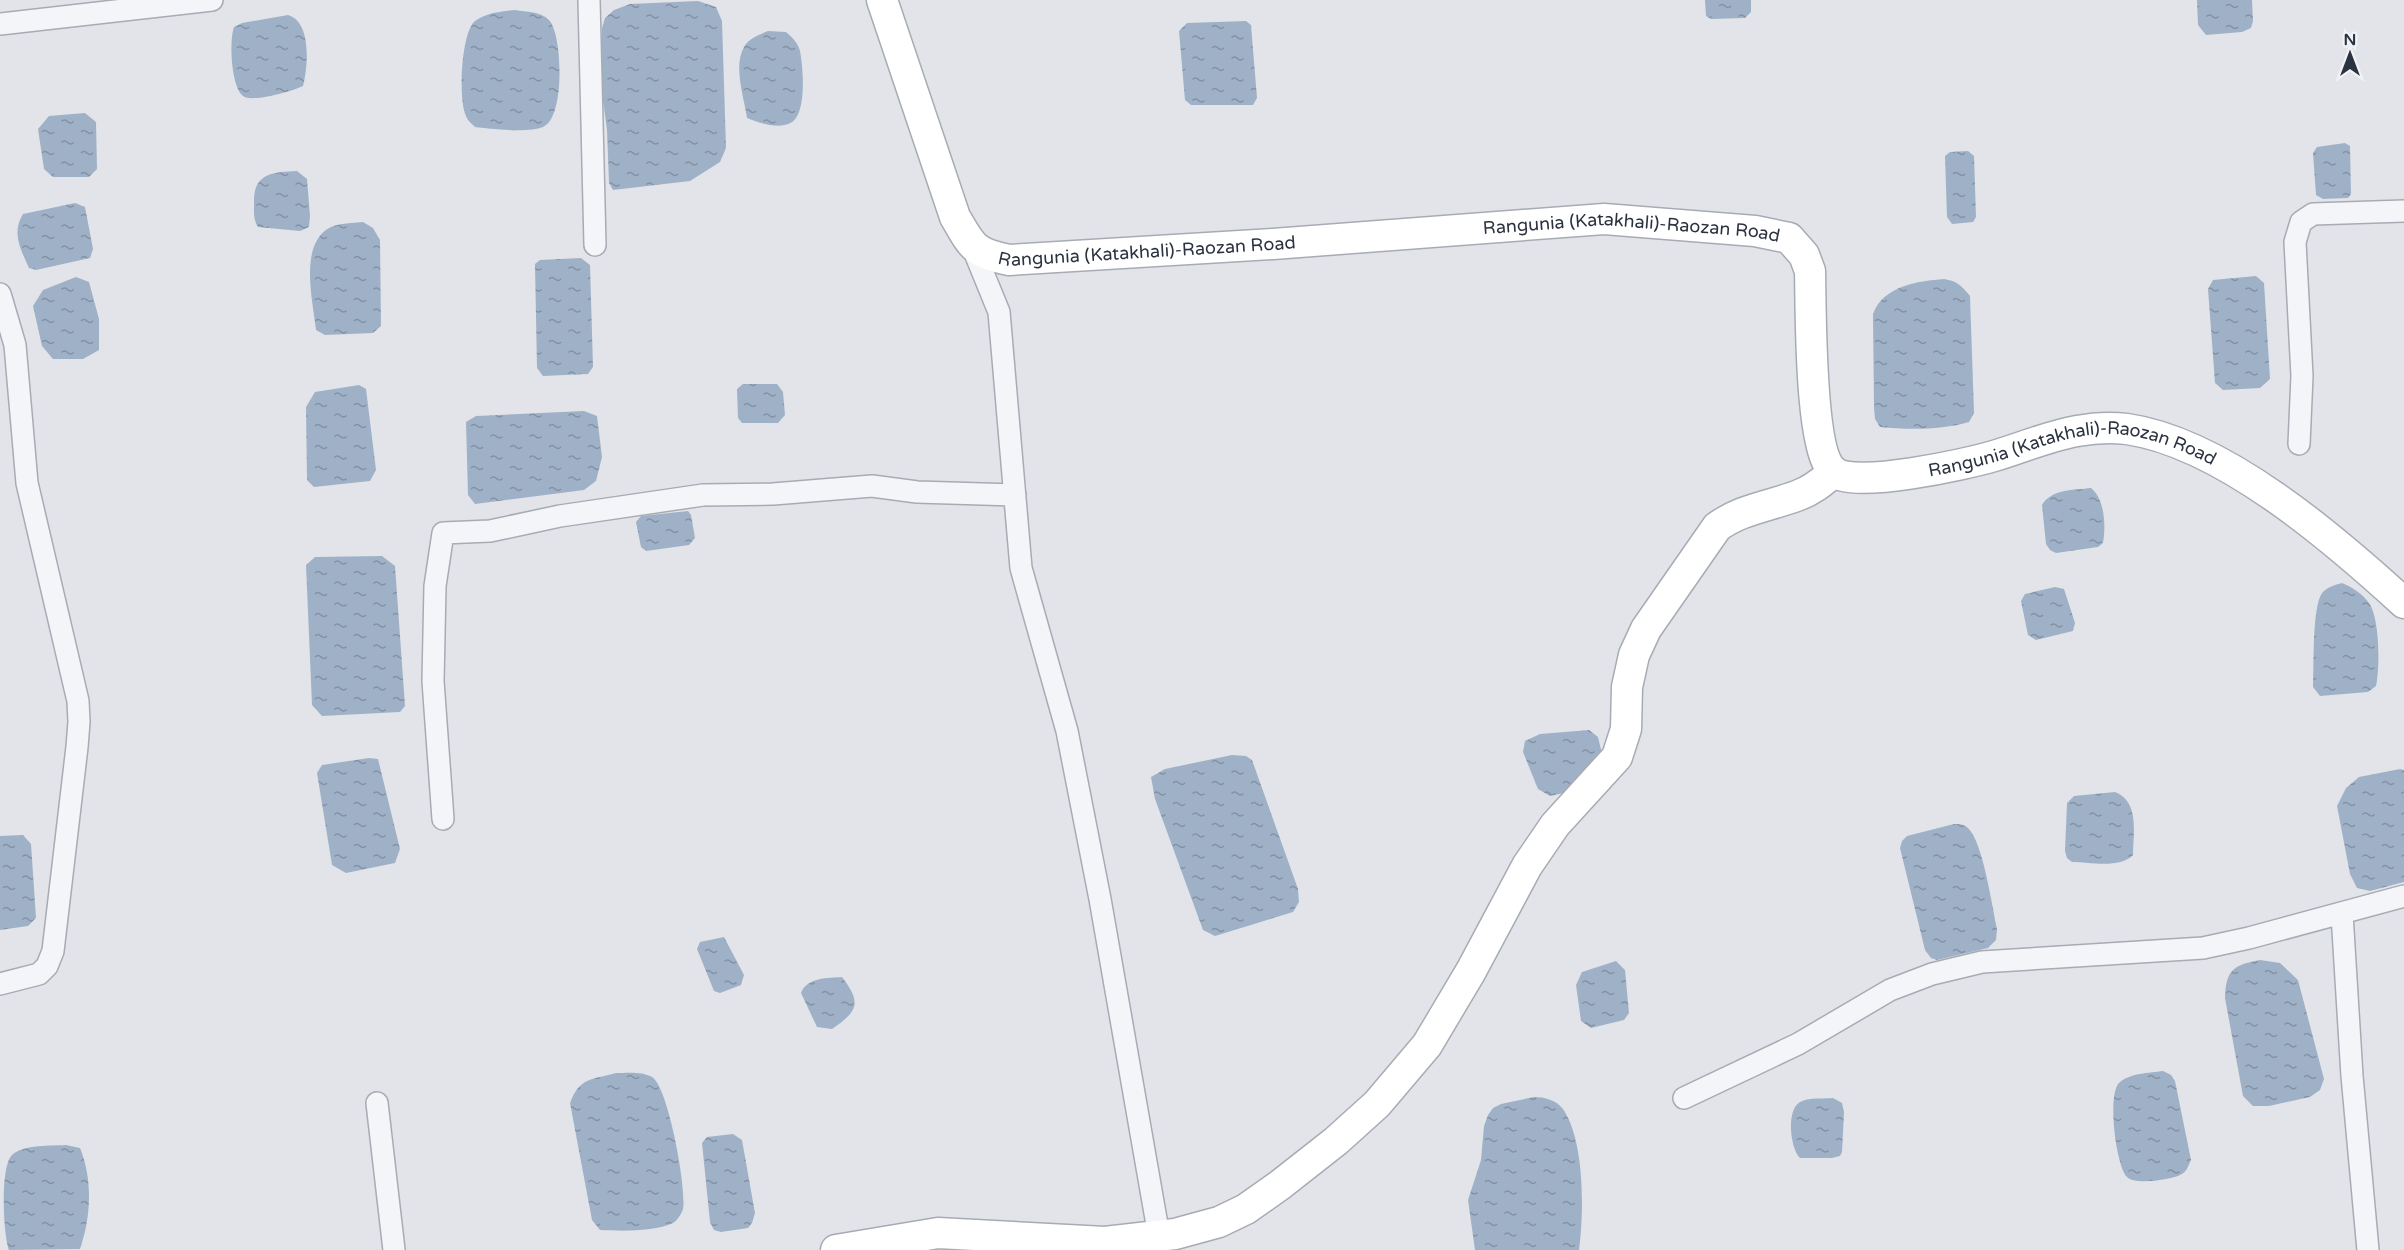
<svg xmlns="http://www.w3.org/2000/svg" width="2404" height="1250" font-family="'Varela Round',sans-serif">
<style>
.water{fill:url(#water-ripples)}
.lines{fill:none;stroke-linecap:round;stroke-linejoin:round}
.street-casing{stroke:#a7abb3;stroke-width:24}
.secondary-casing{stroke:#a7abb3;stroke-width:33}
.street{stroke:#f4f5f8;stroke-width:21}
.secondary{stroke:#fff;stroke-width:30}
.labels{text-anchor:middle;stroke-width:4.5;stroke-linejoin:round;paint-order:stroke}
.street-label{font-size:18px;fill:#2b3240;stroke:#f1f3f7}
</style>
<defs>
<pattern id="water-ripples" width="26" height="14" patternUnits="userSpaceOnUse" patternTransform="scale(1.5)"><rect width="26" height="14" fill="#9fb1c7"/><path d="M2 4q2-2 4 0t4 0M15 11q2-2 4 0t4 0" fill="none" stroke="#8291a3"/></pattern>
</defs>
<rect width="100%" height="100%" fill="#e2e4e9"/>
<path class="water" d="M1705,0H1751V12L1745,18L1711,19L1706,16Z
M2197,0H2252L2253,21L2251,28L2242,32L2206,35L2198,25Z
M698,1L716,7L722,21L726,148L720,162L690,181L613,190L609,183L607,130L602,93V28L605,18L614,10L630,4Z
M515,10C527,12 540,11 549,20C563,35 565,119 543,127C529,133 491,129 475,127C472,124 467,120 466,116C458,101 461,32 475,21C485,13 502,11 515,10Z
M288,15C312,22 308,67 303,86C293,91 252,103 243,96C231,87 229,41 234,27L242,23Z
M1246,21L1251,25L1257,98L1253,105H1191L1185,100L1179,31L1187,23Z
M768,31L786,32C792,37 798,43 800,51C803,66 807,112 792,122C780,130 759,123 747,118C744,97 733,66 744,47C749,38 759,35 768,31Z
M85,113L96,122L97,169L89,177H53L44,169L38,129L49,116Z
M2345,143L2350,146L2351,194L2348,198L2323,199L2316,195L2313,153L2317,147Z
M1968,151L1974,156L1976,217L1973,222L1952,224L1947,217L1945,156L1950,152Z
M297,171L307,179L310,216L309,227L300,231L258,227C253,219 254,212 254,203C253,173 273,172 297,171Z
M75,203L85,207L93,249L90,258L36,270L29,268C21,250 11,233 23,214Z
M363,222L373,228L380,240L381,326L373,333L325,335L316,330C313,301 298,243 331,227C339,223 354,223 363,222Z
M581,258L590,265L593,367L588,374L543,376L537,368L535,264L540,260Z
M2256,276L2264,283L2270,379L2260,388L2223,390L2215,383L2208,289L2213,280Z
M76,277L89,282L99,319V350L83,359H53L42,346L33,306L43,290Z
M1944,279C1957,281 1962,286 1970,296L1974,413L1969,422C1942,430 1908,430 1880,427L1875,419L1874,407L1873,314C1883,286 1918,281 1944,279Z
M743,384H777L783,392L785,415L778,423H742L738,418L737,389Z
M359,385L366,389L376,470L370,481L314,487L307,480L306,407L315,392Z
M584,411L597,416L602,457L596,481L584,490L475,504L468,495L466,422L476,416Z
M2091,488C2105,499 2106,527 2103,543L2098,547L2056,553L2050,550L2046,544L2042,505C2051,489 2075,490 2091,488Z
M688,511L691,515L695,538L689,545L646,551L641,547L636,522L641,516Z
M382,556L395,566L405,706L400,712L322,716L312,705L306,565L315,557Z
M2342,583C2352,587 2363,594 2369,603C2380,619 2380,667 2376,686L2368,692L2320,696L2313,687C2314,667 2312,607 2322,593C2327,587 2335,585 2342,583Z
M2055,587L2064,589L2075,623L2073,631L2036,640L2028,635L2021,601L2025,594Z
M1589,730L1598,737L1602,754L1568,792L1550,796L1538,789L1523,752L1525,741L1540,734Z
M1232,755L1246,756L1252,760L1298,889L1299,902L1293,912L1215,936L1203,930L1155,799L1151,777L1165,769Z
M369,758L378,759L400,849L395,863L346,873L332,865L317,773L322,765Z
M2400,769L2404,770V882L2370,891L2357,888L2350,874L2337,806L2346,788L2359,777Z
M2115,792C2140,802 2133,833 2133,855C2120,869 2090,862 2072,862L2067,858L2065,851L2067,803L2074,796Z
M1954,824C1959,824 1964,824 1968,828C1983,842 1992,906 1997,929L1996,940L1988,948L1937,960L1931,958L1925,950L1900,848L1902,841L1907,836Z
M23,835L31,844L36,918L28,926L0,930V836Z
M724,937L744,975L741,985L720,993L714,991L697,949L700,942Z
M2260,960L2280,963L2298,980L2324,1079L2320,1090L2310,1097L2269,1106H2253L2243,1096L2225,998C2226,970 2233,965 2260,960Z
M1616,961L1625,970L1629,1013L1624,1020L1591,1028L1581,1021L1576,985L1582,972Z
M842,977C862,1003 858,1011 832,1029L817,1027L801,993C807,977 828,978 842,977Z
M2163,1071L2171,1075L2175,1081L2191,1160C2188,1166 2187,1172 2180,1175C2170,1180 2134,1185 2127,1177C2116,1166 2107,1095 2119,1083C2129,1073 2150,1073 2163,1071Z
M616,1073C627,1073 641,1071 652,1077C668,1086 687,1189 683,1209C682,1213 677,1221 673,1223C655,1232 620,1231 600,1230L592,1220L570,1103C580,1077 591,1080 616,1073Z
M1534,1097C1545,1097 1556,1100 1563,1109C1585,1141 1584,1213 1579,1250H1475L1468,1200L1481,1160L1484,1126L1488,1115L1493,1108L1501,1104Z
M1833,1098L1842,1103L1844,1112L1842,1152L1840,1156L1832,1158H1800C1790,1148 1786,1110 1800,1102C1809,1097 1824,1099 1833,1098Z
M733,1134L742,1140L755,1213L752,1223L748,1228L721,1232L714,1230L710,1222L702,1143L707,1137Z
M66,1145L80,1148C93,1180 91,1217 80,1249L9,1250C3,1233 0,1167 12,1155C24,1144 51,1146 66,1145Z"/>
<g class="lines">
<g class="street-casing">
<path id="street" d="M589,0L595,245
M0,24L212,0
M972,246L999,312L1021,568L1067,731L1100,899L1159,1236
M0,294L15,345L27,483L78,701L79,722L77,747L53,951L47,966L39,974L0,984
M2299,444L2302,376L2295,242L2301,222L2313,214L2404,211
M443,819L433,681L435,586L443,533L490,531L560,516L703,495L773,494L872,486L917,492L1015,495
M2342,914L2352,1076L2368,1250
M1684,1098L1798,1044L1890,990L1932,974L1982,962L2203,948L2249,938L2404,896
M377,1103L394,1250"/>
</g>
<g class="secondary-casing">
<g id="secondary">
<path id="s1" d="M882,0L955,217C972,246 973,253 1009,260L1273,244L1604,219L1755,231L1789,238L1804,255L1810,271C1811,307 1809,452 1834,472C1854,489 1967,464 1994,456C2021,448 2049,436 2077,431C2093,428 2111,427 2127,429C2223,443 2334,539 2404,603"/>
<path d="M836,1250L938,1233L1105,1242L1175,1234L1219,1222L1246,1209L1280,1185L1336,1141L1377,1104L1427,1045L1471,971L1527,866L1555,825L1617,757L1626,729L1627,687L1634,655L1646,629L1717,527C1741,509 1771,506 1799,495C1813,490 1823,481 1834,472"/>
</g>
</g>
<use href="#street" class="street"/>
<use href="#secondary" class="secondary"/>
</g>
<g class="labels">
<g class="street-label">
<text dy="6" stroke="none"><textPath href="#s1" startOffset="926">Rangunia (Katakhali)-Raozan Road</textPath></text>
<text dy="6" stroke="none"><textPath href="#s1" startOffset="440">Rangunia (Katakhali)-Raozan Road</textPath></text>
<text dy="6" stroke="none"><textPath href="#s1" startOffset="1574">Rangunia (Katakhali)-Raozan Road</textPath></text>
</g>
</g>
<g transform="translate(2350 54)" stroke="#f1f3f7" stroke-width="4.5" paint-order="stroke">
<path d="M0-4.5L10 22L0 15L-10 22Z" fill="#2b3240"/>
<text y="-9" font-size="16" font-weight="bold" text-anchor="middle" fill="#2b3240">N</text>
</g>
</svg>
